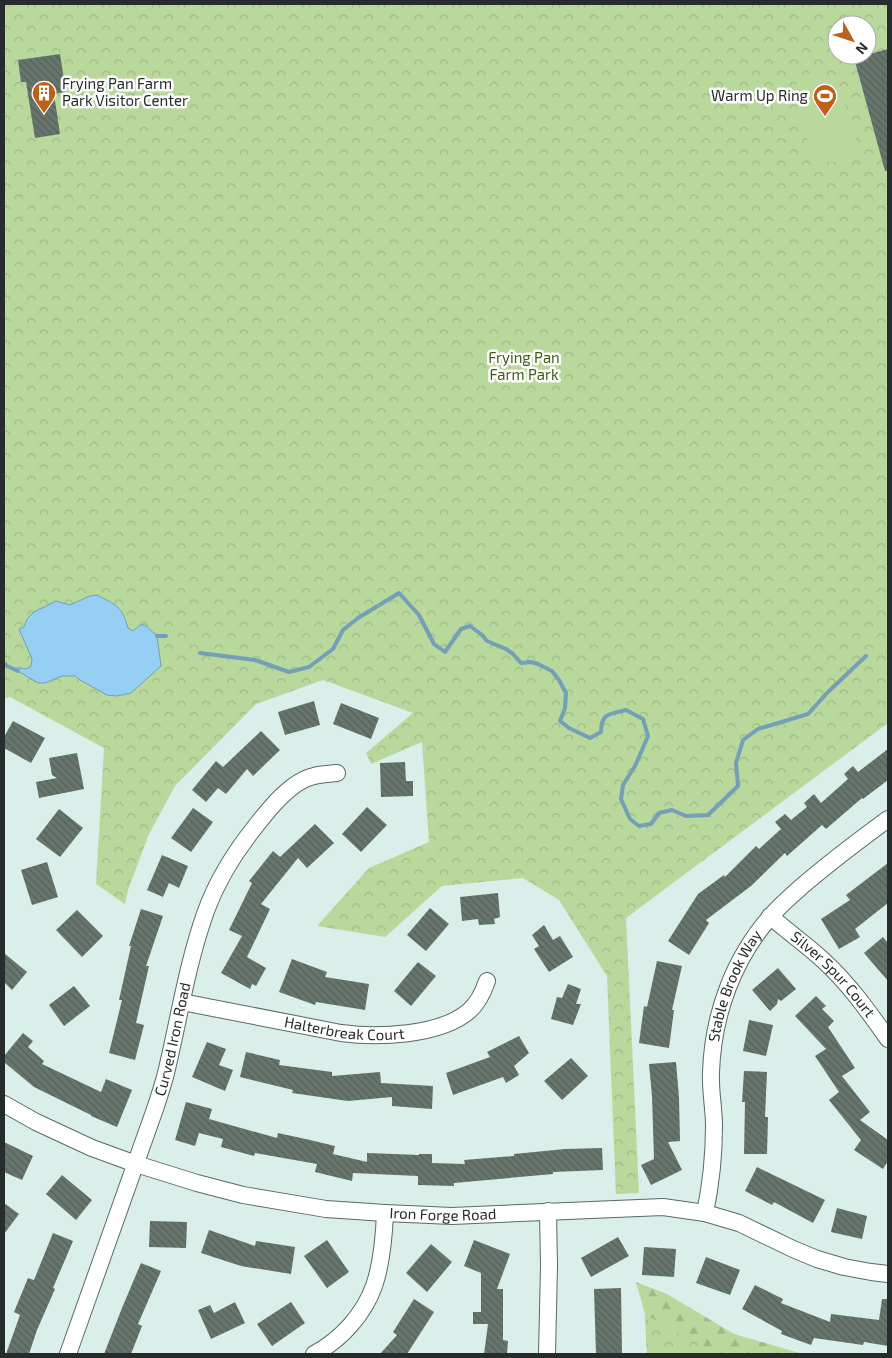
<svg xmlns="http://www.w3.org/2000/svg" width="892" height="1358" font-family="'Exo 2',sans-serif">
<style>
.forest{fill:url(#forest-firs)}
.park{fill:url(#park-crowns);fill-rule:evenodd}
.pitch{fill:#b9d89b}
.water{fill:#95d0f4;stroke:#739fb8}
.lines{fill:none;stroke-linecap:round;stroke-linejoin:round}
.stream{stroke:#739fb8;stroke-width:4}
.building{fill:url(#building-back-hatch)}
.minor-casing{stroke:#596a67;stroke-width:18}
.minor{stroke:#fff;stroke-width:16}
.labels{text-anchor:middle;stroke-width:5;stroke-linejoin:round;paint-order:stroke}
.poi-label{font-size:15px;fill:#252c2b;stroke:#fff;text-anchor:start}
.park-label{font-size:15px;fill:#3d5c14;stroke:#fff}
.street-label{font-size:15px;fill:#252c2b;stroke:#fff}
</style>
<defs>
<pattern id="forest-firs" width="22" height="20" patternUnits="userSpaceOnUse" patternTransform="scale(1.25)"><rect width="22" height="20" fill="#b9d89b"/><path d="M5 1l3.5 6h-7zM16 11l3.5 6h-7z" fill="#9fba86"/></pattern>
<pattern id="park-crowns" width="20" height="18" patternUnits="userSpaceOnUse" patternTransform="scale(1.25)"><rect width="20" height="18" fill="#b9d89b"/><path d="M2 6a3 3 0 1 1 6 0M12 15a3 3 0 1 1 6 0" fill="none" stroke="#9fba86"/></pattern>
<pattern id="building-back-hatch" width="6" height="6" patternUnits="userSpaceOnUse" patternTransform="scale(1.25)"><rect width="6" height="6" fill="#67756c"/><path d="M-1 5l2 2M0 0l6 6M5-1l2 2" fill="none" stroke="#556059"/></pattern>
</defs>
<rect width="100%" height="100%" fill="#daeeea"/>
<path class="forest" d="M636,1282L667,1294L734,1334L803,1354H647L645,1314Z"/>
<path class="park" d="M4,4H888V723L626,918L639,1193L616,1194L607,976L559,900L523,878L442,886L385,937L317,926L369,868L429,842L422,742L371,764L366,753L413,713L323,680L256,704L175,786L149,834L128,890L125,904L96,884L104,748L10,697L4,698ZM837,25H867V55H837Z
M645,1314L672,1330L720,1354H647Z"/>
<path class="pitch" d="M816,72C826,73 832,76 839,84C842,96 846,107 850,118C852,124 856,131 856,137C856,149 847,161 834,162C824,162 817,157 811,149C808,139 804,129 801,119C794,99 787,77 816,72Z"/>
<path class="water" d="M97,595C116,605 122,606 128,628L133,631L140,625H145L157,636L161,666L131,693L117,696L107,695L80,680L75,676H62L45,683H38L18,671L19,668L26,669L31,666L32,659L19,629L24,627L27,619L34,612L56,601L70,605L90,596Z"/>
<g class="lines">
<path class="stream" d="M157,636H166
M200,653L255,660L289,672L309,667L333,649L343,630L358,618L399,593L419,615L434,644L445,652L461,629L470,626L482,635L487,641L506,649L513,654L521,663L531,662L538,664L552,671L559,680L566,693L565,708L560,721L569,728L590,738L601,732C601,713 610,714 626,710L643,719L648,736L635,766L623,785L621,799L630,819L639,826L651,824L659,813L672,810L686,816L708,815L738,786L736,763L743,740L758,729L808,714L828,692L866,656
M4,663L7,666L18,671"/>
</g>
<path class="building" d="M888,49V171H885L854,58Z
M60,54L66,92L54,94L60,134L35,138L26,82H21L18,60Z
M314,701L320,725L285,735L278,712Z
M341,703L379,718L371,739L333,724Z
M13,721L45,738L31,763L4,748V737Z
M261,731L280,750L253,776L247,769L226,794L218,788L206,802L192,790L216,761L223,767Z
M888,749V780L863,799L862,798L826,829L822,825L787,856L785,853L751,886L706,920L709,923L689,955L668,941L698,894L724,875L725,877L756,846L759,849L781,829L775,822L785,814L791,820L807,807L804,803L814,794L821,803L848,779L844,774L853,766L858,772Z
M77,753L84,789L39,798L36,782L57,778L52,775L49,758Z
M405,762L406,781H413V796L381,797L380,763Z
M367,807L387,825L361,852L342,834Z
M193,808L213,822L191,852L171,838Z
M59,809L83,828L60,857L36,839Z
M315,824L334,843L307,868L298,858L261,904L270,909L247,957L266,968L256,986L252,984L250,989L221,973L242,936L229,930L252,883L249,881L273,851L280,857Z
M162,855L188,866L179,888L169,883L163,897L147,890Z
M47,862L58,897L32,905L21,870Z
M888,863V903L855,929L860,937L839,949L821,919L850,900L846,895Z
M498,893L500,917L494,919L495,924L479,925L478,919L462,921L460,897Z
M430,908L449,924L426,951L407,935Z
M141,909L163,916L146,966H149L136,1023L144,1025L135,1060L109,1053L122,1000H119L131,946H129Z
M77,910L103,936L82,957L56,930Z
M544,925L553,940L560,936L573,957L549,972L534,949L539,946L532,935Z
M883,937L888,943V981L864,953Z
M4,953L27,972L12,990L4,982Z
M292,959L327,972L325,977L369,984L365,1010L316,1002L315,1005L279,992Z
M657,961L682,966L672,1010H674L669,1048L639,1043L644,1006L647,1007Z
M418,962L436,976L411,1006L394,991Z
M778,968L796,989L781,1001L778,999L777,1004L770,1011L752,990Z
M568,984L581,989L576,1004H581L573,1025L551,1019L557,997L562,998Z
M74,986L90,1006L64,1026L49,1005Z
M816,996L826,1006L822,1009L834,1021L828,1027L855,1068L842,1076L870,1112L860,1120L888,1140V1161L883,1169L854,1150L861,1140L829,1100L839,1092L815,1056L826,1049L795,1016Z
M749,1020L773,1025L766,1056L743,1051Z
M23,1033L33,1041L28,1047L44,1061L42,1064L101,1092L106,1079L132,1090L117,1127L91,1116V1115L34,1087L4,1062V1056Z
M519,1036L529,1053L514,1066L519,1075L506,1083L503,1077L453,1095L446,1073L490,1057L487,1052Z
M207,1042L226,1049L219,1065L233,1070L225,1091L192,1077Z
M246,1052L280,1060L279,1065L332,1072V1076L380,1072L381,1083L433,1086L432,1109L392,1106V1097L348,1101L292,1093L293,1090L240,1077Z
M571,1058L588,1076L562,1100L544,1081Z
M676,1062L679,1098L680,1141L668,1142L682,1170L651,1185L641,1165L654,1159L652,1096L649,1064Z
M744,1071L767,1072L765,1117H768L767,1154H744L745,1102H742Z
M186,1102L212,1109L209,1119L277,1138L278,1133L310,1140L335,1146L333,1154L367,1162V1153L419,1155V1154H432V1163L465,1164L464,1160L514,1156V1154L565,1149L602,1148L603,1170L553,1172V1174L454,1183V1186L418,1185V1176L353,1173L352,1181L315,1172L317,1164L255,1153L254,1156L221,1147L223,1139L199,1133L195,1146L175,1140Z
M4,1142L33,1156L22,1180L4,1172Z
M757,1167L825,1200L813,1223L774,1202L772,1205L745,1191Z
M62,1175L92,1200L76,1220L46,1194Z
M4,1203L19,1214L4,1234Z
M837,1208L867,1216L862,1239L831,1232Z
M150,1221L187,1222L186,1248L149,1247Z
M209,1230L255,1246L256,1241L295,1247L291,1274L241,1266L201,1253Z
M53,1233L73,1241L53,1288L55,1289L37,1330L29,1354H6L20,1315L14,1312L28,1278L34,1280Z
M618,1237L629,1256L591,1277L581,1258Z
M327,1240L349,1272L327,1288L304,1256Z
M474,1240L510,1254L497,1289H503V1340L508,1341L507,1354H484L488,1324H473V1312H481V1273L464,1266Z
M431,1244L452,1262L427,1292L406,1273Z
M644,1247L676,1249L674,1277L642,1275Z
M706,1257L740,1270L730,1295L696,1283Z
M141,1263L161,1271L138,1324L142,1326L131,1354H104L122,1308Z
M755,1285L783,1299L781,1303L830,1322L831,1314L879,1320L882,1299H888V1346L864,1342L863,1345L814,1338L811,1345L781,1334L782,1331L742,1309Z
M621,1288L622,1354H596L594,1289Z
M414,1299L434,1312L407,1354H380L397,1335L393,1332Z
M235,1302L245,1323L211,1339L198,1310L210,1305L214,1313Z
M291,1302L305,1323L272,1346L257,1324Z"/>
<g class="lines">
<g class="minor-casing">
<g id="minor">
<path id="s1" d="M770,916C788,932 807,945 824,961C849,984 869,1012 888,1039"/>
<path id="s2" d="M182,1002L341,1033C377,1038 440,1036 469,1011C478,1003 483,993 487,981"/>
<path id="s3" d="M4,1104L36,1122L92,1148L136,1164L197,1183L243,1195L326,1209L385,1213L452,1216L663,1207L705,1213L739,1223L793,1249L817,1259L844,1267L871,1272L888,1274"/>
<path id="s4" d="M705,1213C711,1184 714,1155 714,1126C714,1108 710,1090 711,1072C713,1015 733,959 771,916C780,905 791,896 801,887C829,863 858,841 888,819"/>
<path id="s5" d="M68,1354L155,1109C159,1097 163,1085 166,1073C179,1019 187,964 206,911C217,881 235,852 255,827C269,809 291,781 314,776C321,774 329,774 337,773"/>
<path d="M314,1354C341,1340 364,1314 374,1286C382,1263 384,1238 385,1213"/>
<path d="M547,1354L549,1266L548,1211"/>
</g>
</g>
<use href="#minor" class="minor"/>
</g>
<defs>
<g id="building-pin" transform="scale(1.25)"><path d="M0 17L-7.5 6A9.5 9.5 0 1 1 7.5 6Z" fill="#bf5f1a" stroke="#fff"/><path d="M-4-6H4V6H1V3H-1V6H-4ZM-2.5-4.3h1.7v1.8h-1.7ZM.8-4.3h1.7v1.8H.8ZM-2.5-1h1.7V.8h-1.7ZM.8-1h1.7V.8H.8Z" fill="#fff"/></g>
<g id="stadium-pin" transform="scale(1.25)"><path d="M0 17L-7.5 6A9.5 9.5 0 1 1 7.5 6Z" fill="#bf5f1a" stroke="#fff"/><path d="M0-5a6.5 5 0 1 0 0 10a6.5 5 0 1 0 0-10ZM-3.5-1.8h7v3.6h-7Z" fill="#fff"/></g>
</defs>
<g fill-rule="evenodd">
<use href="#building-pin" x="44" y="93"/>
<use href="#stadium-pin" x="825" y="96"/>
</g>
<g class="labels">
<g class="poi-label">
<text x="62" y="89">Frying Pan Farm<tspan x="62" dy="17">Park Visitor Center</tspan></text>
<text x="808" y="101" text-anchor="end">Warm Up Ring</text>
</g>
<g class="park-label">
<text x="524" y="363">Frying Pan<tspan x="524" dy="17">Farm Park</tspan></text>
</g>
<g class="street-label">
<text dy="5" stroke="none"><textPath href="#s1" startOffset="86">Silver Spur Court</textPath></text>
<text dy="5" stroke="none"><textPath href="#s4" startOffset="232">Stable Brook Way</textPath></text>
<text dy="5" stroke="none"><textPath href="#s2" startOffset="165">Halterbreak Court</textPath></text>
<text dy="5" stroke="none"><textPath href="#s5" startOffset="332">Curved Iron Road</textPath></text>
<text dy="5" stroke="none"><textPath href="#s3" startOffset="458">Iron Forge Road</textPath></text>
</g>
</g>
<rect width="892" height="1358" fill="none" stroke="#252c2b" stroke-width="10"/>
<g transform="translate(852 40) rotate(130)"><circle r="24" fill="#ffffff" stroke="#a8abaa"/>
<path d="M0-4L9 19L0 12L-9 19Z" fill="#bf5f1a"/>
<text y="-8" font-size="14" font-weight="bold" text-anchor="middle" fill="#252c2b">N</text>
</g>
</svg>
